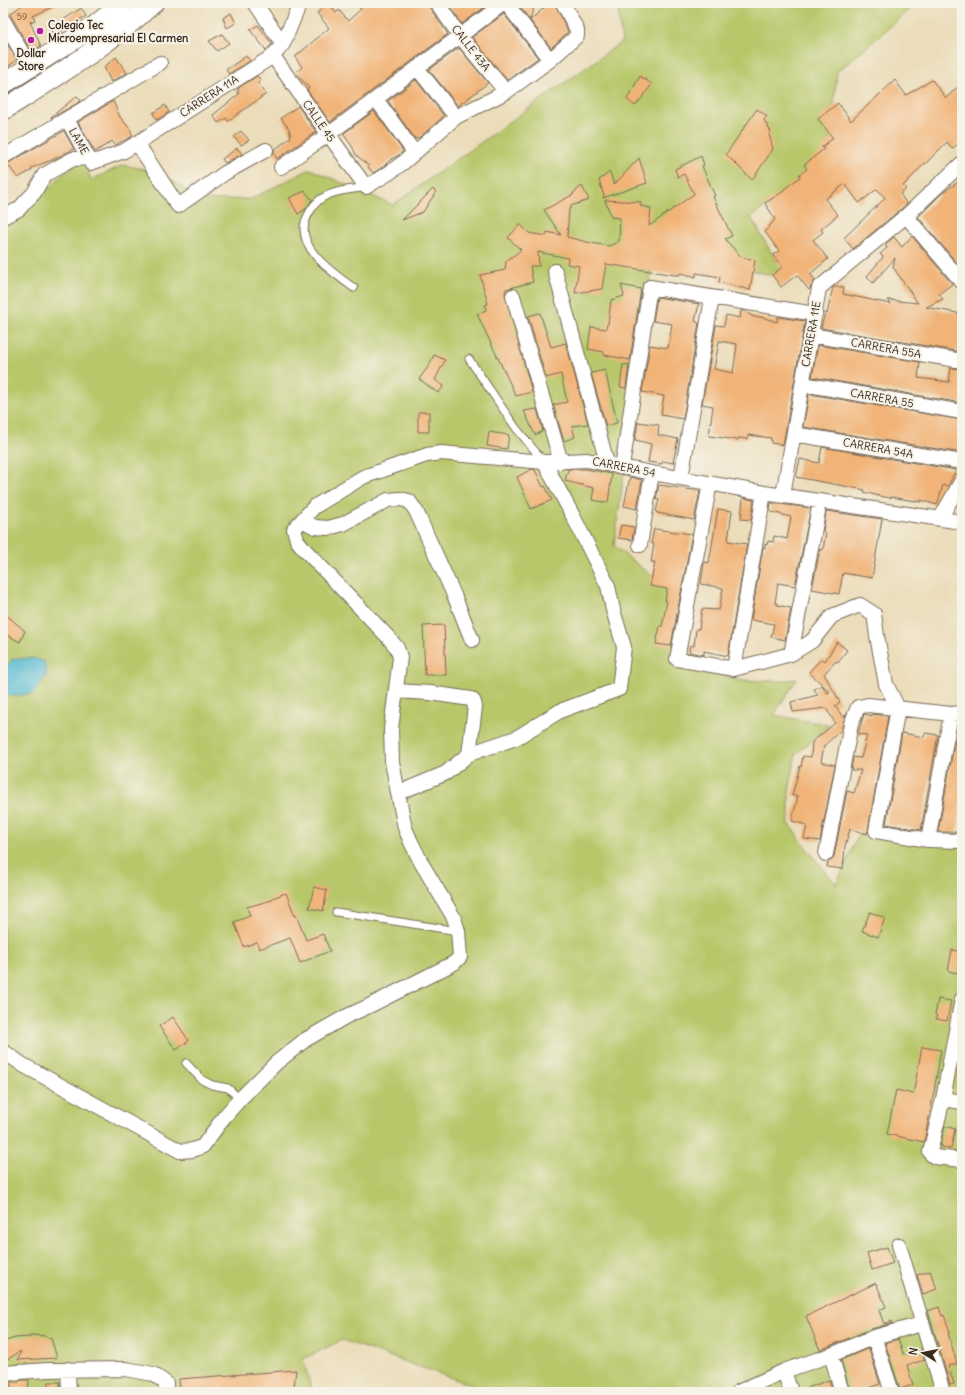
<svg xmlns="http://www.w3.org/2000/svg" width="965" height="1395" font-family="Delius,sans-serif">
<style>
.green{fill:#b8c76a;stroke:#7a7844}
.water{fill:#55bad3;stroke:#487278}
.building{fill:#f1b377;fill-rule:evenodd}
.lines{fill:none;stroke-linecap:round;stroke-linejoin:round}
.lane-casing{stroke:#796955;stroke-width:9}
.street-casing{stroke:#796955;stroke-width:16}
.secondary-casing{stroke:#796955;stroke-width:22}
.lane{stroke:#fff;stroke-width:7}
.street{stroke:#fff;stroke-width:14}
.secondary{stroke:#fff;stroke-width:20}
.poi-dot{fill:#b5179e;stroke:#f7f3e8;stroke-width:1.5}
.labels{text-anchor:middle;stroke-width:4;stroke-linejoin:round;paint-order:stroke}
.number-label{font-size:9px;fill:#684c34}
.poi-label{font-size:11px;font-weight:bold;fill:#3b2a1e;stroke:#f7f3e8;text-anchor:start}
.street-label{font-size:11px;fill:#3b2a1e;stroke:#f7f3e8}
</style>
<rect width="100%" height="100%" fill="#f7f3e8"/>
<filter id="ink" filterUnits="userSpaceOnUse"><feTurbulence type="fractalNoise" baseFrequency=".025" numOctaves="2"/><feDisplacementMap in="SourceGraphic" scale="8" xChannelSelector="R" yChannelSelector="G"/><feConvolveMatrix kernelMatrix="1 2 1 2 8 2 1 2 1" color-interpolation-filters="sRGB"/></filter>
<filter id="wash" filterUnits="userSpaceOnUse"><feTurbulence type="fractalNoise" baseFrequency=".012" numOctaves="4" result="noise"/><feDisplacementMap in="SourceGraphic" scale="16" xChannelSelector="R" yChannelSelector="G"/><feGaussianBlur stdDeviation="0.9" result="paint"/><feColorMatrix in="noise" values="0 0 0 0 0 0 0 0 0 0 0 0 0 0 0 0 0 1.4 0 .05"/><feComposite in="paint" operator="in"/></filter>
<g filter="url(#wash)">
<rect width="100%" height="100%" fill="#ebddba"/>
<path class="green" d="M617,3H918L837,72L828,163L751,217L780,268L790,280L734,266L652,268L614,546L666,587L682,658L736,680L781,681L797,679L774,715L830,725L796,754L789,792V823L807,849L836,884L859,834L962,843V1392H492L342,1340L303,1359L312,1392H3V221L42,195L62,175L84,158L91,180L123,165L159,172L201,200L251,199L310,169L393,205L622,42Z"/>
<path class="water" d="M31,658L44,661L47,674L34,693L14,696L3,694V674L12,659Z"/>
<g id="blocks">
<path class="building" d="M25,3H61L33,16L35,20L30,22L41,46L31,51L10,14Z
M329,3L336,13L339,10L348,21L361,9L357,3H429L430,8L448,34L330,122L307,90L309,88L296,73L302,67L295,57L329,28L317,13Z
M447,3H490L462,24Z
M517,3H535L530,20L550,3H555L568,32L551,48Z
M81,8L86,16L54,36L50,29Z
M231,13L236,23L227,28L223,18Z
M504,14L538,58L507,80L472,37Z
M258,25L272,44L266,50L250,30Z
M222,34L229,43L217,51L209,41Z
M7,44L17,60L3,70V48Z
M459,48L488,83L458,106L429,70Z
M246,56L250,61L229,74L226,70Z
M116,57L127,73L111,82L104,67Z
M257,76L261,80L258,83L266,94L228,121L226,118L218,123L213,115L239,94L237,91L239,90L238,88Z
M640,76L652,84L642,98L635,106L627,99Z
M416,80L444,116L420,137L415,139L388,101Z
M895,80L906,95L932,80L946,98L962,83V140L952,149L947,142L925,164V163L903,186L906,189L900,194L907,204L853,249L844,238L885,198L877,189L859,203L845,184L825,199L838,215L821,229L823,232L813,240L828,259L810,274L815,280L809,290L797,275L781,287L772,275L782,267L773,255L779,251L765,232L775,219L765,203L784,191L783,190L800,177L799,175L807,169L804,165L824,149L822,147L833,138L818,119L838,103L851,121Z
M77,96L81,101L51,118V117Z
M113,101L120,117L130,129L133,136L115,145L112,141L95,152L78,122Z
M165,105L169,112L157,120L153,113Z
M298,106L316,132L277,159L274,153V150L291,137L289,129L281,118Z
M757,109L767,116L764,120L771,132L769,134L773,149L752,180L726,154Z
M374,111L403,151L399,155L390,160L384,166L373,173L368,167L369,166L356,155L352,146L343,134Z
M64,131L74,149L52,160L31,168L32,170L18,178L7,164Z
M241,131L249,140L241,145L234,137Z
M237,148L242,154L225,163L222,159Z
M701,156L704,165L702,166L715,196L713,197L732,236L725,239L741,257L755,260L750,290L719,282L720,277L696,273V277L680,273L679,275H675L606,264L602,289L575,293L579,266L567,264L568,258L538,252L539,266H530L533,282L506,289L505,294L532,392L516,396L477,314L486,310L485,305L488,304L480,275L505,270L506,261L521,250L508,238L520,224L529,233L546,236L547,232L561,235L544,210L574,194L573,193L582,186L589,200L570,206L571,208L569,209L567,237L591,243L609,246L619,241L620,218L611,217L605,200L641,202L640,206L651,208L649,226L694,194L684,174L678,177L675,169Z
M639,158L647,183L603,198L604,196L599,180L610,172L614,185Z
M962,179V269L918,217L941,194Z
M433,189L436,192L423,212L402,220Z
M305,191L312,200L306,209L298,214L289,198Z
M912,236L952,284L939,294L943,299L926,307L962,314V352L821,328L825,313L827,314L833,287H844L843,294L891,304L888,300L918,303L893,267L895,258L873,283L867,276L883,257L880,254L887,248L885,245L894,237L902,247Z
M621,285L641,289L630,360L604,355V352L588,349L591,327L606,329L607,324H608L611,300L624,296Z
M657,297L699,304L695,321L699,323L683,419L661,415L664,396L642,392L650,345L668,348L672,324L653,321Z
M741,311H744L754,317H761L777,322L778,317L805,321L783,445L771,443V438L748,435V439L738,438V440L709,436L713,406L702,404L716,325L724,326L726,315L740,318ZM719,341L737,344L733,373L714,369Z
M540,313L551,347L566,343L568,354H569L588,424L572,426L575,437L564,441L553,405L567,402L561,374L546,378L528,316Z
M818,345L920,362L918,378L949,382L951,368L962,369V403L812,377Z
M434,355L445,360L435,380L444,386L438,393L419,379L428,367Z
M629,364L626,388L620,387L623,365Z
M605,370L617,423L606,426L591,373Z
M809,394L962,420V453L803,427Z
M537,409L543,431L535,435L524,411Z
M418,412H429V432H418Z
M638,422L659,425L658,435L678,439L673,463L663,461L662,464L648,462L651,444L635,440Z
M489,432L509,435L507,449L487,446Z
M822,447L956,470L948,486L943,485L937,505L921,500V502L891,497V498L879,496L864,492L865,490L796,477L800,459L819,463Z
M532,469L535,470L543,487L545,486L552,500L531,509L517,477Z
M568,469H586L612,474L608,503L592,500L594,488L565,481Z
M630,477L642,480L637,509L624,506Z
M659,485L700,491L694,520L657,513L656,511L659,500L656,499Z
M743,498L754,500L751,520L741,519Z
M771,503L811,508L795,586L778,583L775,603H777V605L791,608L785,640L771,637L774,624L751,620L763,547L765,548V544L767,545L768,541L773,542L774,536L787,539L791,517L772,512L770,510Z
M718,509L732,511L728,541L747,544L728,656L704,651V655L689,652L690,645L694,646L696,629H699L702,609L719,610L723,588L701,584L704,562L709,563Z
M826,511L882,519L872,578L843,573L839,594L812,589L820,549L823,550L826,532L823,531Z
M621,525L634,527L632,540L618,538Z
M654,529L692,534L671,646L656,644L660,626H662L667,601H665L667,589L650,586L655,562H651L654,544L651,543Z
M3,612L25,631L20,642L3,633Z
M444,625L446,675H425L423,626Z
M837,642L847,650L838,662L836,661L824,674L840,702L835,706L843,717L846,715L841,730L824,746L821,762L835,765L820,841L804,839L807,825L792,821L798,796H792L800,766L801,767L803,756L811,757L812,742L835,723L826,708L793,712L791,702L818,695L814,689L822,685L827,693L830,692L809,672L821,659L825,661Z
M864,714L872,716V714L888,716L868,831L867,834L850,829L845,846L843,869L827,867L828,862L832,860L834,856L847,791L854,793L861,770H851L853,757L861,758L867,735L858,734Z
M902,733L924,737L925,733L938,735L921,830L886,824Z
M955,739L962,740V797L959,811H961L957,832H938Z
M314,887L327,890L323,911L309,908Z
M286,893L295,916L296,915L306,940L323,934L330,951L300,963L290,938L259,949L257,942L244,947L234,922L250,916L247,907L272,900V898Z
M870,912L885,918L878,937L862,931Z
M952,950L962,952L958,973L948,971Z
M938,999L951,1001L947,1021L936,1019L937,1016L935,1015Z
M173,1017L189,1041L176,1050L159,1026Z
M922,1047L941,1050L934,1092L924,1142L887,1134L896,1090L913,1094Z
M945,1126L955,1129L951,1149L941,1147L942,1145H940Z
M887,1247L893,1263L872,1270L867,1253Z
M930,1271L937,1289L923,1294L917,1275Z
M876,1283L886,1307L879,1310L884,1324L892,1321L893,1323L871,1329L820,1350L806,1316Z
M939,1307L942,1316L944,1315L950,1332L948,1333L957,1364L948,1366L954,1384L950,1385L928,1311Z
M31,1335L46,1336L45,1337L51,1338L57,1358L18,1360L21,1351L3,1362V1342L15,1338L31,1337Z
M898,1339L903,1354L921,1349L925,1360L907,1365L913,1385L900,1389L885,1343Z
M869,1348L880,1384L857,1392H850L841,1360Z
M296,1370L294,1387L295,1392H180L179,1379Z
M19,1380H29L28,1392H10L11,1382H19Z
M829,1380L832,1389L826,1392H799V1391Z
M49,1382H60V1392H45Z"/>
</g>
</g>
<g filter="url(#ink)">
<use href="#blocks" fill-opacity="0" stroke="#796955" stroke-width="1"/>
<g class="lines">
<g class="lane-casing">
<path id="lane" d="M354,288C333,273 291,245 308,215C311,209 316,202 322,198C335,190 351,190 366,187
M469,359L516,428L544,462
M336,912L458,931
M186,1063L202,1080L212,1085L228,1088L240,1099"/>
</g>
<g class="street-casing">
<path id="street" d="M255,3L283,44
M437,3L460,36L506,92
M506,3L550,60
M3,20L30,66
M273,56L366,187L389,173L404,162L456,117L506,92L550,60L577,36V30L563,3
M417,68L456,117
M376,99L414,152
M67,119L91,163L124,151L137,143L273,56L283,44L300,3
M137,143L178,206L225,173L266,150
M3,157L160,63
M281,167L329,134L504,3
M906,216L962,282
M3,217L19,209L26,201L34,193L44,175L73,159L89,158
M555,271L607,463
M513,296L561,462
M811,335L962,361
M803,384L962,412
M794,434L962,462
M622,467L650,287L815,314
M681,478L712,298
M710,483L677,659L734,669L791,654L812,641L832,616L860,605L874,614L877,636L886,684L898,708L876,831L928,840L962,841
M783,495L819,288L906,216L962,163
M940,519L962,480
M302,520L315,527L328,528L343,524L388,500L400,499L409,501L416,511L454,595L472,640
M640,545L652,473
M791,654L818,512
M734,669L764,493
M396,691L430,693L471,699L474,702L475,707L469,754
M398,793L446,773L469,754L516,738L560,711L619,689L624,647L613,610L608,586L573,516L544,462
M928,840L951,714
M826,854L851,724L858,707L868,705L951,714L962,713
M962,999L943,1099L930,1152L932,1155L935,1157L962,1160
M3,1051L23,1065L180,1151L193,1150L203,1146L224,1117L240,1099L276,1063L305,1040L345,1017L369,1006L454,963L460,957L458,931L454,918L422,864L411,842L405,828L398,793L392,762L391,729L400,657L397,648L388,637L304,549L297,540L294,529L314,507L363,477L427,455L441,453L544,462L587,460L652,473L764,493L962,522
M943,1099L962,1102
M899,1245L943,1392
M874,1337L892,1392
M831,1355L842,1392
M68,1369L69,1392
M784,1371L791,1392
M3,1373L48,1370L126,1369L153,1374L166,1383V1392
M738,1392L784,1371L831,1355L874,1337L922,1324"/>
</g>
<g class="secondary-casing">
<path id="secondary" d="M3,84L95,26L123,3
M3,110C55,77 108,45 153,3"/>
</g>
<use href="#lane" class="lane"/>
<use href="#street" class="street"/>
<use href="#secondary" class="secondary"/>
</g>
</g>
<g class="poi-dot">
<circle cx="40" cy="31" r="4"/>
<circle cx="31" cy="40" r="4"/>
</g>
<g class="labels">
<g class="number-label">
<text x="22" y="20">59</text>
</g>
<g class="poi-label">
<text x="48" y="29">Colegio Tec<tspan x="48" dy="13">Microempresarial El Carmen</tspan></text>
<text x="31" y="57" text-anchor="middle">Dollar<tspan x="31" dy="13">Store</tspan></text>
</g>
<g class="street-label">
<text transform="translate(471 48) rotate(52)" y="4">CALLE 43A</text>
<text transform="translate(209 96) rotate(-33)" y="4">CARRERA 11A</text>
<text transform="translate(319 121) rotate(55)" y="4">CALLE 45</text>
<text transform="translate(79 141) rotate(61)" y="4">LAME</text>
<text transform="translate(811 334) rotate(-80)" y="4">CARRERA 11E</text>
<text transform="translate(886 348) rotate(10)" y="4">CARRERA 55A</text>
<text transform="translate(882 398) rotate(10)" y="4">CARRERA 55</text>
<text transform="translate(878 448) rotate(10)" y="4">CARRERA 54A</text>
<text transform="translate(624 467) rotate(11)" y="4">CARRERA 54</text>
</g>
</g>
<rect width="965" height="1395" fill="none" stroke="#f7f3e8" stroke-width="16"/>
<g transform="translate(923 1353) rotate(280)" stroke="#f7f3e8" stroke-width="3" paint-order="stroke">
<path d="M0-3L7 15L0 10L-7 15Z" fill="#3b2a1e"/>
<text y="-6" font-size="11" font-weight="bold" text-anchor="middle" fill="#3b2a1e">N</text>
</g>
</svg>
